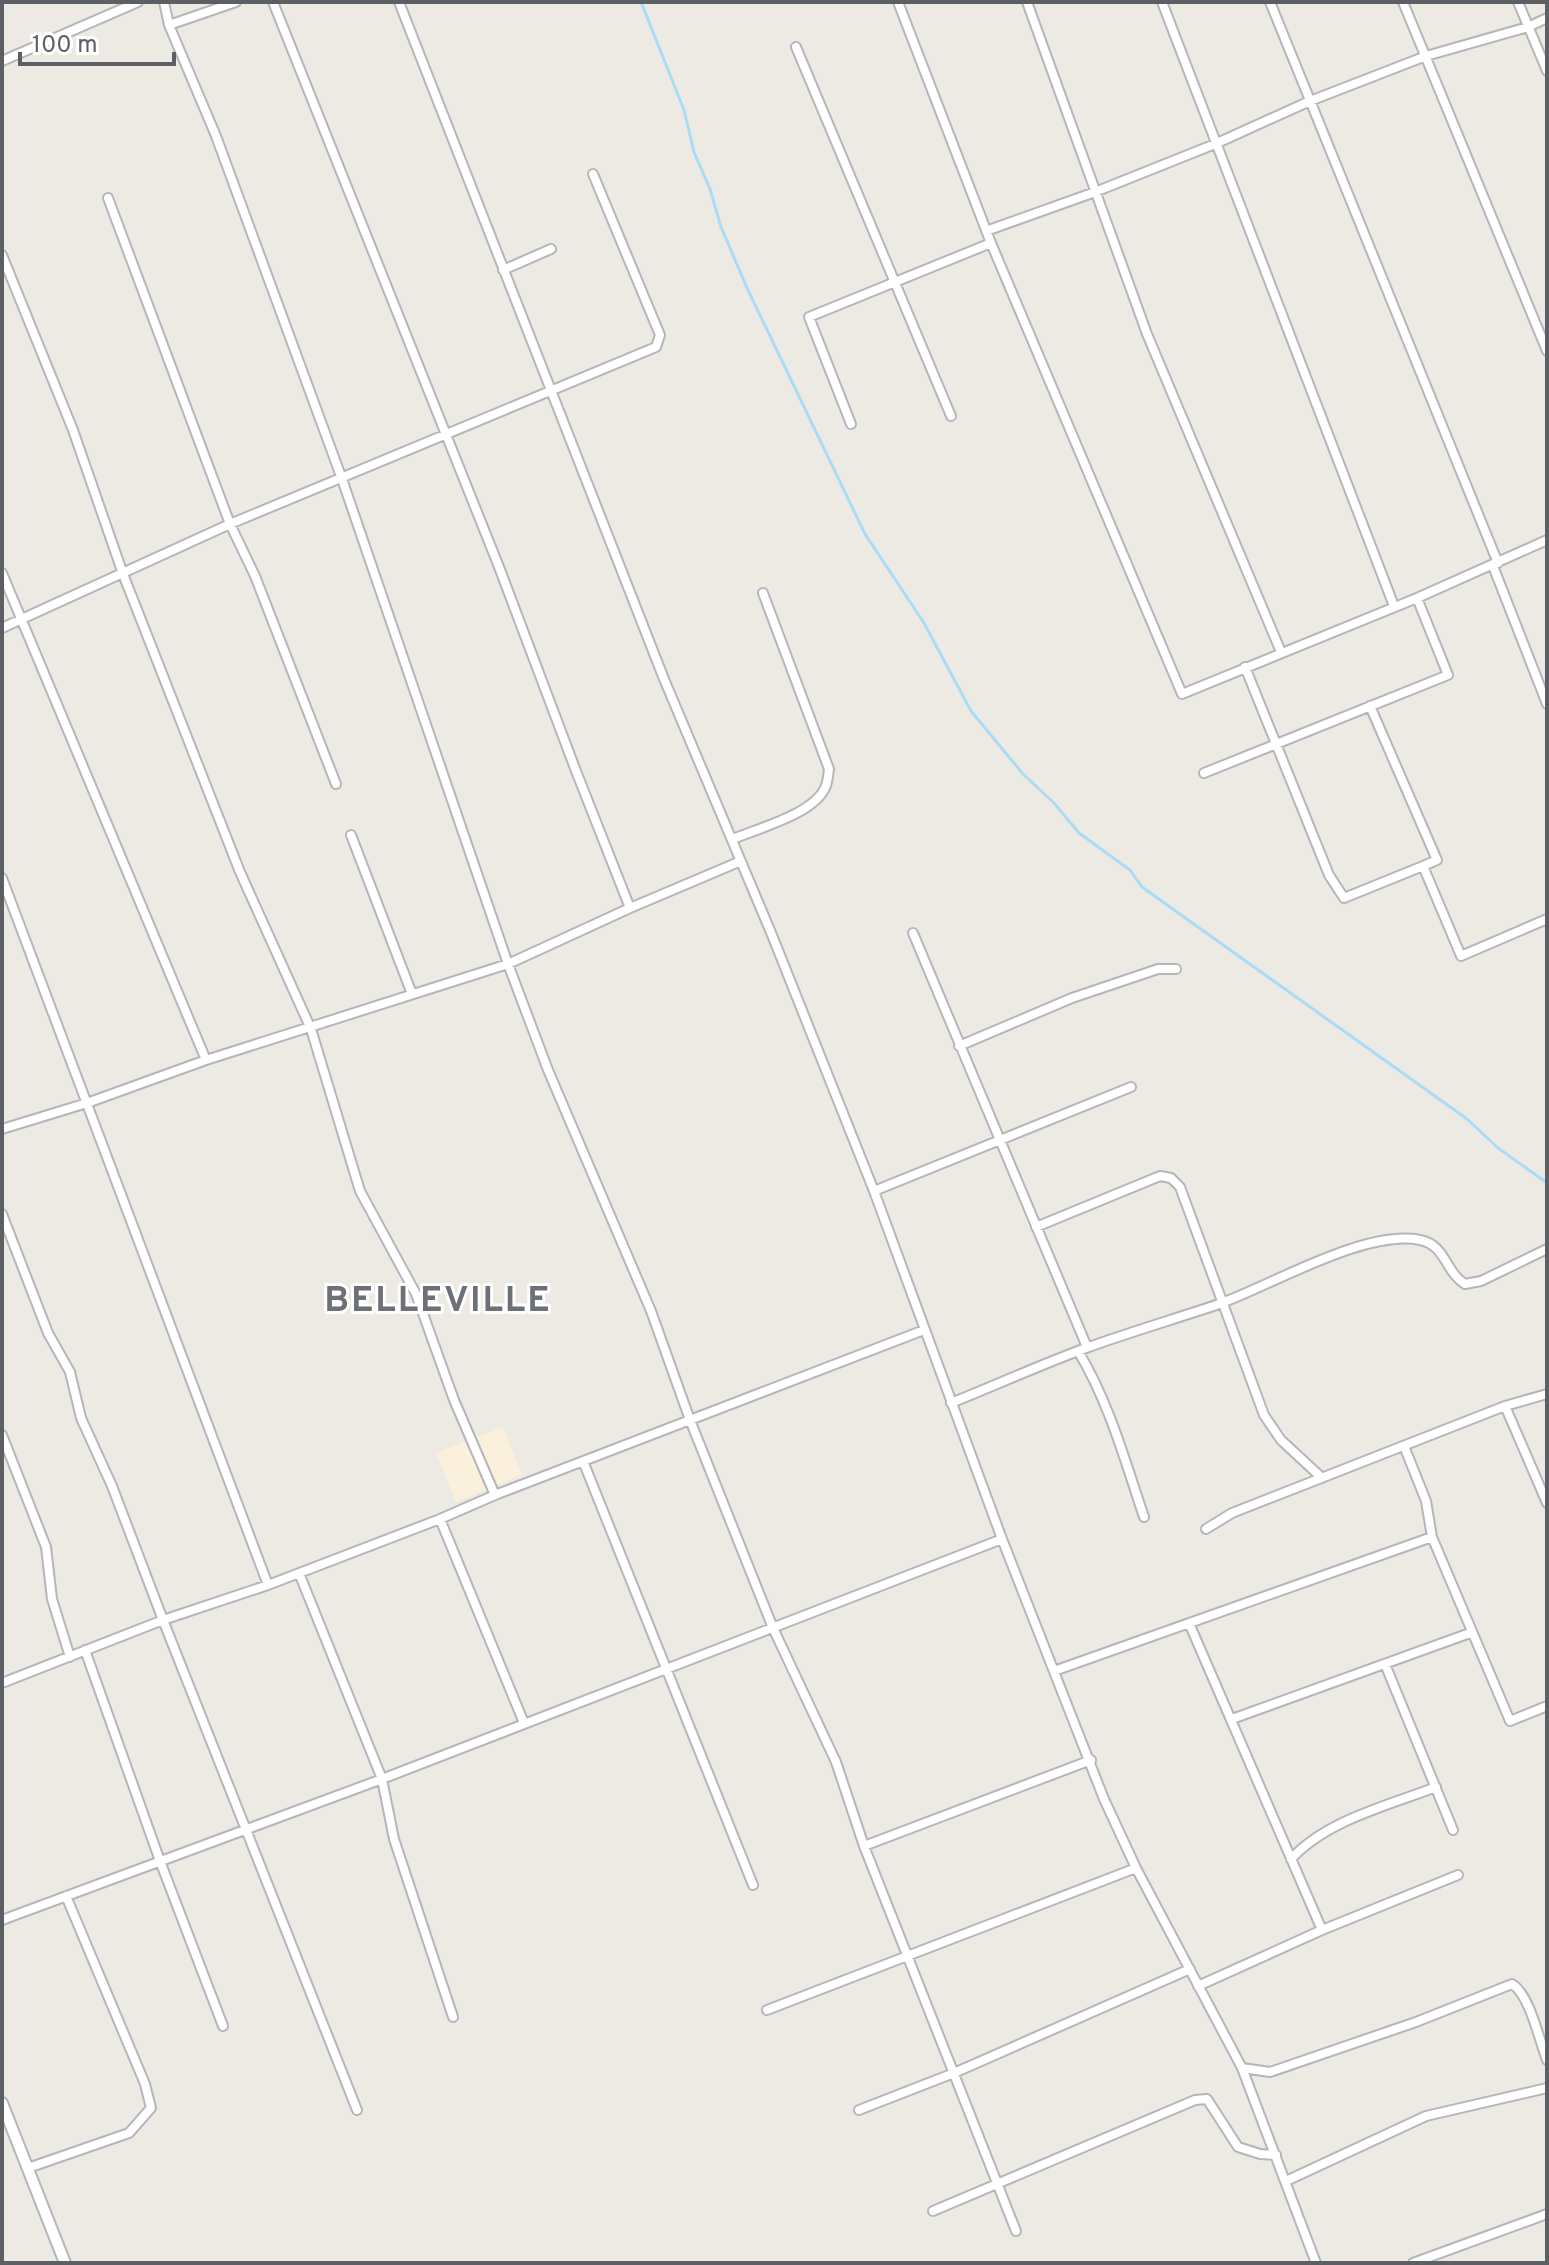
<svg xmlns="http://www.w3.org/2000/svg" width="1549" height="2265" font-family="Overpass,sans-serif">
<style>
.commercial{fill:#faf0db}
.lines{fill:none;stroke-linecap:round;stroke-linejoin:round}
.stream{stroke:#aadcf7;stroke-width:3}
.minor-casing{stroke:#b4b6b9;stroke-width:12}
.tertiary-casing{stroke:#b4b6b9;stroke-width:14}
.minor{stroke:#fff;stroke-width:8}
.tertiary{stroke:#fff;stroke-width:10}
.labels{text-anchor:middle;stroke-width:6;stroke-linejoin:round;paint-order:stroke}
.district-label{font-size:36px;font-weight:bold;letter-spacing:2px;fill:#6d7175;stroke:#fff}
</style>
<rect width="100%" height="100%" fill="#edeae4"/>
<path class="commercial" d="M503,1427L522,1475L456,1502L436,1453Z"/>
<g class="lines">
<path class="stream" d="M641,2L684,110L694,152L710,189L721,227L747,288L865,534L924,623L971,711L1023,774L1054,803L1079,833L1130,870L1142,887L1467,1119L1498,1148L1547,1183"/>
<g class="minor-casing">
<path id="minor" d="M164,2L169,25L236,2
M273,2L499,567L576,771L630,908
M399,2L664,679L772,935L874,1191L1002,1539L1104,1799L1136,1868L1242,2068L1316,2263
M898,2L991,243L1182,694L1417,598L1547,540
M1027,2L1147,334L1281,652
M1162,2L1394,606
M1270,2L1498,563
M1403,2L1547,351
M1518,2L1547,71
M169,25L216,136L342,479L508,964L548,1070L651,1311L690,1420L773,1628L836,1762L864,1846L1016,2231
M796,47L951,416
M2,61L138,2
M108,198L230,524L255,576L336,784
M986,231L1095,192L1215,144L1310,101L1426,56L1528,27L1547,18
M2,255L73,430L123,574L240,872L311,1029L360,1191L416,1294L454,1400L495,1495
M503,270L551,249
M851,424L809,317L991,243
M1493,566L1547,704
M2,573L206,1060
M2,628L230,524L656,347L660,335L593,174
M1245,667L1329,875L1344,898L1423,866
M1370,706L1437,860L1423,866L1461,956L1547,919
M1204,773L1448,675L1417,598
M351,835L412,994
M733,839C759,828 813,814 825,788C828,782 828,775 829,769L763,593
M2,878L268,1585
M913,933L1087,1347
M959,1046L1072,998L1158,969H1176
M2,1129L87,1103L206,1060L508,964L630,908L741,861
M874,1191L1131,1087
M2,1214L48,1333L70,1372L81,1418L112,1486L163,1620L357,2110
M1036,1227L1160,1176L1171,1178L1180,1187L1264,1415L1281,1440L1322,1478
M1078,1351C1109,1402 1125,1461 1144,1517
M951,1403C996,1385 1040,1365 1086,1348C1130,1332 1175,1319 1219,1304C1272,1285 1365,1229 1420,1240C1446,1245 1445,1272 1465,1284L1481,1281L1547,1249
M1505,1406L1547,1503
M2,1435L46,1547L52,1599L70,1657
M1404,1446L1426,1501L1432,1537
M583,1461L753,1885
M440,1519L524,1723
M1206,1529L1232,1513L1505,1406L1547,1394
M299,1573L382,1779L394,1839L453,2017
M1189,1623L1322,1930
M85,1650L160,1861L223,2026
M1385,1664L1453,1830
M1054,1671L1432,1537L1510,1721L1547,1706
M2,1683L163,1620L268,1585L440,1519L495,1495L924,1330
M1232,1719L1470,1633
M864,1846L1091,1760
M1291,1859C1327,1820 1387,1806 1436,1787
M2,1920L382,1779L1002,1539
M1198,1986L1322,1930L1458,1875
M767,2010L1136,1868
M1242,2068L1270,2072L1416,2022L1512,1984C1530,1995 1539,2040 1547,2060
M859,2110L954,2073L1190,1969
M28,2168L129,2133L151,2108L145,2084L66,1896
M1286,2181L1426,2116L1547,2088
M933,2211L1195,2100L1207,2099L1238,2147L1260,2154L1276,2155
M1413,2263L1547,2214"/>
</g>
<g class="tertiary-casing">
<path id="tertiary" d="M2,2103L65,2263"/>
</g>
<use href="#minor" class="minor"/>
<use href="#tertiary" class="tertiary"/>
</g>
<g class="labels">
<g class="district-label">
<text x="438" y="1311">BELLEVILLE</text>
</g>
</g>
<rect width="1549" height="2265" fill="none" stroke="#5c5f63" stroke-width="8"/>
<path d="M20 52v12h154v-12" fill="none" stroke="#5c5f63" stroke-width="4"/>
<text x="32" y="52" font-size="24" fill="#5c5f63" stroke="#ffffff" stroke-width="6" paint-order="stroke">100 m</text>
</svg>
